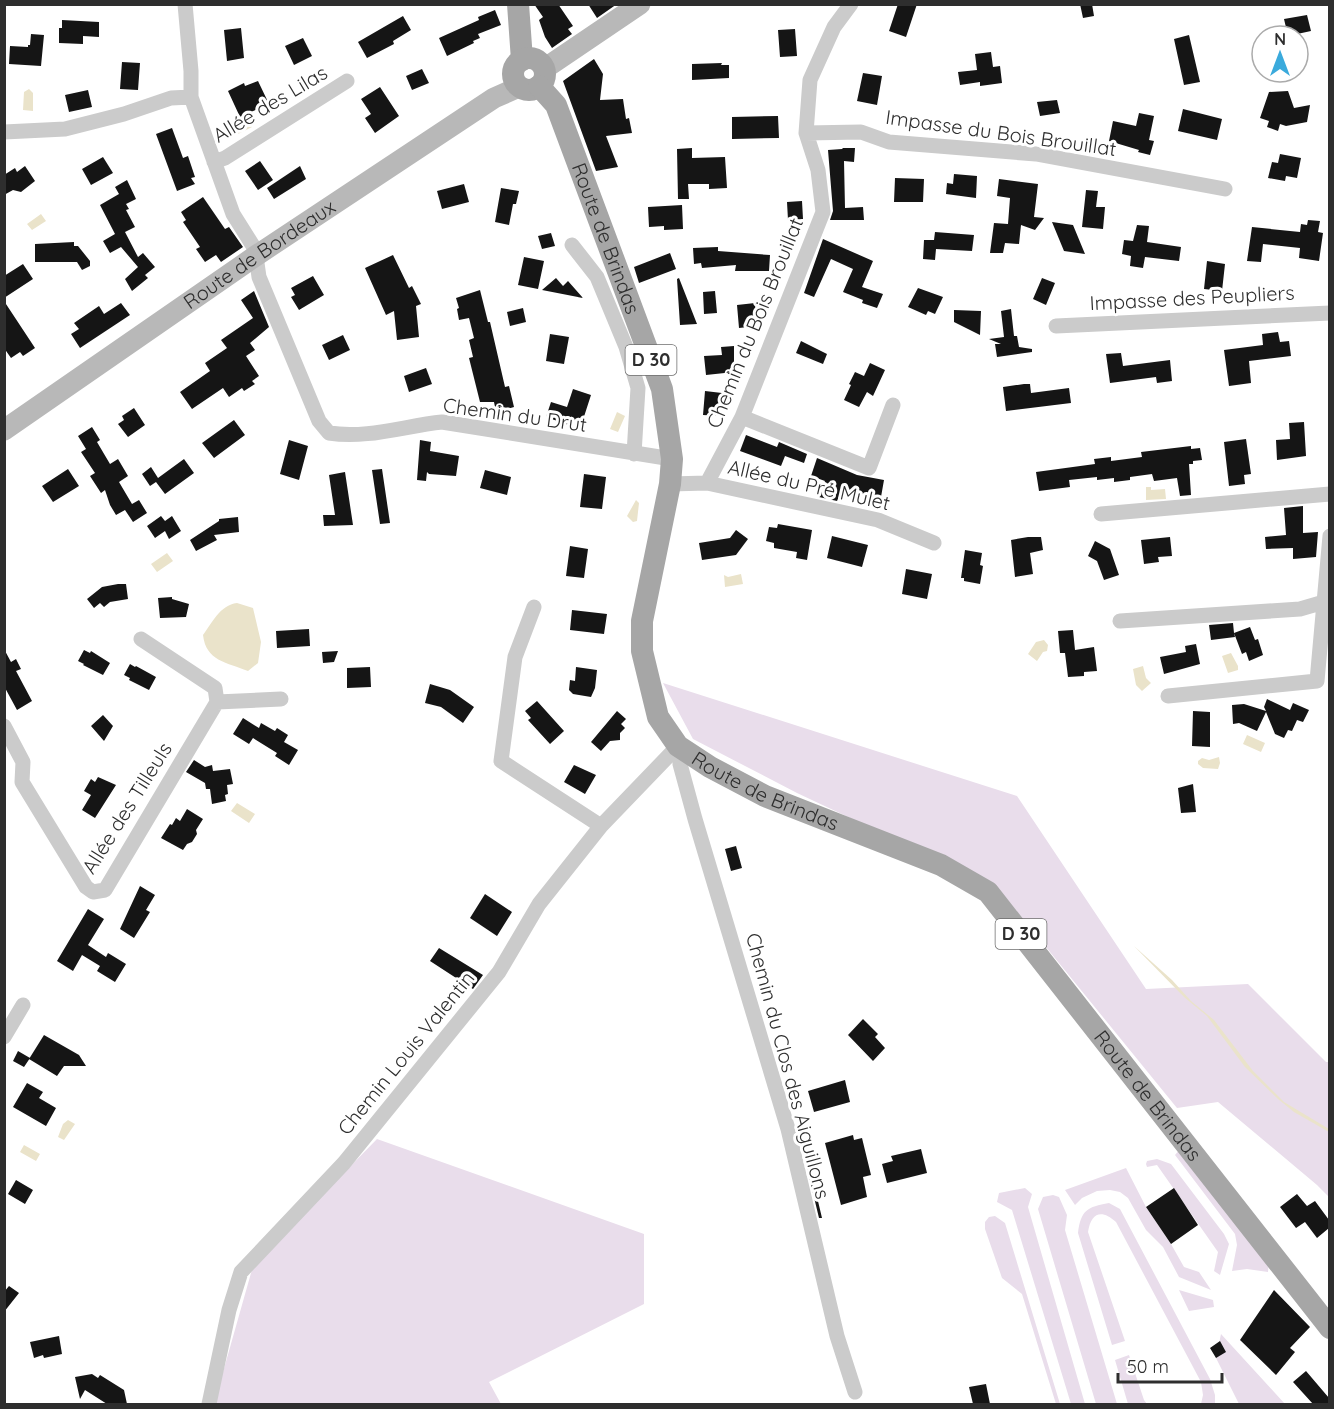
<svg xmlns="http://www.w3.org/2000/svg" width="1334" height="1409" font-family="Quicksand,sans-serif">
<style>
.green{fill:#e9ddeb}
.water{fill:#eae3ca}
.building{fill:#151515}
.lines{fill:none;stroke-linecap:round;stroke-linejoin:round}
.street{stroke:#cbcbcb;stroke-width:15}
.secondary{stroke:#b8b8b8;stroke-width:21}
.primary{stroke:#a6a6a6;stroke-width:22}
.labels{text-anchor:middle;stroke-width:6;stroke-linejoin:round;paint-order:stroke}
.shield{fill:#fff;stroke:#6d6d6d;stroke-width:1.5}
.shield-label{font-size:18px;font-weight:bold;fill:#2e2e2e}
.street-label{font-size:20px;fill:#2e2e2e;stroke:#fff}
</style>
<rect width="100%" height="100%" fill="#fff"/>
<path class="green" d="M663,683L1017,796L1146,989L1248,984L1326,1062H1329V1197L1317,1185L1218,1102L1177,1108L997,887L797,793L693,739Z
M377,1139L644,1234V1304L489,1382L501,1404H214L253,1266Z
M1180,1149L1269,1261L1268,1272L1247,1269L1232,1271L1237,1245L1235,1234L1175,1155Z
M1157,1159L1171,1164L1224,1234L1229,1244L1220,1275L1214,1271L1218,1252L1157,1165L1147,1167L1146,1164L1147,1161Z
M1126,1168L1146,1207L1171,1244L1184,1267L1199,1272L1211,1290L1179,1277L1163,1247L1146,1230L1128,1198L1120,1192L1110,1190L1097,1191L1082,1198L1075,1205L1065,1190Z
M1025,1188L1032,1194L1028,1207L1085,1404H1071L1012,1210L997,1202L999,1193Z
M1053,1195L1059,1197L1067,1215L1065,1230L1117,1404H1096L1038,1209L1043,1197Z
M1109,1203L1120,1209L1210,1379L1215,1395V1404H1201L1203,1395L1201,1382L1116,1222C1102,1209 1091,1212 1088,1232L1125,1341L1112,1345L1078,1233C1081,1210 1087,1207 1109,1203Z
M995,1216L1005,1223L1060,1404H1056L1022,1294L1002,1278L985,1229V1222L989,1217Z
M1179,1290L1213,1300L1214,1307L1189,1311Z
M1221,1334L1285,1404H1239L1216,1358Z
M1129,1355L1144,1400L1147,1404H1128L1115,1360Z"/>
<path class="water" d="M29,89L33,93V111L23,110L24,92Z
M248,119L252,127L236,135L232,127Z
M41,214L46,221L32,230L27,224Z
M617,412L625,416L618,432L610,429Z
M1146,487H1151V490L1165,489L1166,499L1146,500Z
M636,500L639,503L637,521L633,522L627,516Z
M167,553L173,561L157,572L151,564Z
M741,574L743,584L725,587L724,575L728,577Z
M237,603L253,608L261,642L258,663L248,671C226,662 206,661 203,635C212,623 220,605 237,603Z
M1044,640L1048,645L1047,651L1043,652L1037,661L1028,654L1036,642Z
M1231,653L1238,666V670L1228,673L1222,656Z
M1143,666L1146,678L1151,683L1142,691L1136,685L1133,669Z
M1247,735L1265,743L1261,752L1243,744Z
M1219,757L1220,763L1218,769L1203,768L1198,764V761L1202,758L1209,760Z
M237,803L255,814L249,823L231,811Z
M1134,946L1172,980L1191,1001L1214,1020L1253,1071L1284,1102L1329,1129V1132L1294,1112L1278,1099L1245,1067L1207,1016L1184,997Z
M68,1120L75,1124L64,1140L58,1137L63,1124Z
M24,1145L40,1154L36,1161L20,1152Z"/>
<path class="building" d="M534,4H558L573,26L568,29L572,34L552,48L545,37L539,20L543,17Z
M588,4H617L597,18Z
M898,4H917L906,37L889,31Z
M1080,4H1092L1094,16L1083,18Z
M495,10L501,25L478,34L480,38L473,41L474,43L447,56L439,38L479,20L478,17Z
M1307,15L1311,31L1288,36L1284,19Z
M403,16L411,30L393,41L394,44L367,58L358,42Z
M62,20L99,22V37L83,36V44L59,43V28H62Z
M241,28L244,58L227,61L224,30Z
M795,29L797,56L780,57L778,30Z
M31,34L44,35L41,66L9,64L10,46L28,47V45H30Z
M1189,35L1200,82L1184,85L1174,39Z
M303,38L312,56L294,65L285,46Z
M991,52L993,67L1000,66L1002,83L980,86V82L960,85L958,72L977,70L975,54Z
M594,59L603,74L600,100L623,99L626,119L629,118L632,133L606,136L618,167L596,171L563,81Z
M122,62L140,63L138,90L120,89Z
M722,63L721,65H729V78L692,80V64Z
M422,69L429,83L412,90L406,76Z
M863,73L882,76L877,105L857,101Z
M258,81L269,104L240,117L228,91L244,83L245,86Z
M380,87L399,116L375,133L365,118L371,114L361,99Z
M88,90L92,107L69,112L65,95Z
M1288,91L1294,108L1310,105L1307,122L1286,126L1280,124L1278,131L1267,127L1269,121L1260,118L1269,92Z
M1057,100L1060,113L1040,116L1037,102Z
M1183,109L1222,119L1217,140L1178,131Z
M1139,113L1154,116L1149,140L1154,141L1150,155L1138,152L1139,150L1109,141L1113,121L1136,126Z
M778,116L779,138L732,139V117Z
M172,128L183,158L188,156L195,177L191,178L195,184L177,191L156,134Z
M692,148V158L725,157L727,188L709,189V184H688L689,199H678L677,149Z
M843,148H855L854,162L844,161L845,208L863,207L864,220H830L833,211L828,150L842,149Z
M1280,154L1301,158L1297,178L1286,176L1285,181L1268,178L1272,162L1278,163Z
M103,157L113,173L91,185L82,169Z
M260,161L273,180L258,190L245,171Z
M25,166L35,181L21,192L13,190L4,195V175L15,168L17,172Z
M300,166L306,179L274,199L267,188Z
M954,174L977,176L976,198L946,194L947,183L953,184Z
M895,178L924,179L923,202H894Z
M999,179L1038,184L1034,217L1044,218L1035,230L1021,225L1019,244L1005,243L1003,253H990L994,223L1008,224L1010,198L997,196Z
M127,180L136,199L126,204L129,209L126,210L135,227L125,232L138,257L143,253L155,267L145,275L148,278L132,291L125,279L138,267L121,247L110,253L103,241L115,234L100,205L119,194L115,187Z
M464,184L469,202L442,209L437,191Z
M501,188L519,191L516,204H513L509,225L495,222Z
M1086,190L1098,191L1096,207H1105L1103,229L1082,227Z
M203,197L225,229L229,227L243,247L221,262L216,255L205,262L196,249L200,247L183,222L186,220L181,212Z
M802,201L803,219L788,220L787,202Z
M682,205L683,229L664,230V226L649,227L648,207Z
M1308,220L1320,221L1318,232L1323,233L1319,261L1299,258L1300,248L1263,244L1261,262L1247,261L1252,227L1300,232L1301,224L1307,225Z
M1052,222L1073,225L1085,254L1064,251Z
M1137,225L1149,226L1147,242L1181,247L1179,261L1145,257L1143,268L1130,266L1131,256L1122,254L1124,240L1133,241Z
M935,232L974,235L972,251L936,249L935,260L923,259L924,240H934Z
M551,233L555,246L542,249L538,236Z
M823,239L873,261L862,287L883,294L877,308L862,303L863,300L843,292L853,269L831,259L814,297L804,293Z
M74,242V246H78L90,261V266L82,270L77,262H35V244Z
M718,247V251L770,255L769,271H735L736,265L702,268L701,263L694,264L693,248Z
M670,253L676,269L639,283L634,267Z
M393,255L409,288L412,286L421,304L416,306L419,337L397,340L394,311L386,315L365,268Z
M524,257L544,261L538,289L518,285Z
M1207,261L1225,264L1222,291L1204,289Z
M23,264L33,279L4,298V276Z
M313,276L324,295L299,310L291,297L295,295L291,288Z
M556,278L563,286L568,281L583,298L542,290Z
M679,278L697,324L680,325L677,279Z
M1042,278L1055,283L1046,305L1033,299Z
M918,288L943,297L935,314L928,311L926,315L908,307Z
M480,290L488,322H490L505,387L509,386L514,407L496,412L494,402H480L469,358L473,357L469,340L474,338L469,318L459,320L457,309L459,308L456,298Z
M254,291L269,327L250,343L255,350L246,356L259,376L252,381L255,384L244,391L242,388L229,397L223,388L192,409L180,392L210,371L205,363L227,348L221,340L253,318L241,300Z
M715,291L717,313L704,314L703,292Z
M4,301L35,348L23,356L20,352L11,358L4,348Z
M121,303L130,315L80,348L71,334L79,329L74,323L99,306L104,314Z
M755,303L757,326L739,328L737,305Z
M523,308L526,322L510,326L507,312Z
M1011,309L1014,336H1017L1019,347L1032,349V352L997,357L995,344H1001L989,339L1004,337L1001,311Z
M954,310L981,311L980,335L954,322Z
M1278,332L1280,342L1289,341L1291,356L1249,361L1251,383L1229,386L1224,350L1263,345L1262,334Z
M550,334L569,337L564,364L546,361Z
M343,335L350,350L329,360L322,345Z
M801,341L827,354L823,364L796,353Z
M734,346V372L706,375L704,356L722,355L721,347Z
M1121,353L1123,366L1170,360L1172,381L1157,383L1156,377L1110,383L1106,354Z
M870,363L885,370L873,396L867,392L859,407L844,400L851,385L849,384L855,372L864,376Z
M426,368L432,384L409,392L404,376Z
M1024,384H1030L1031,393L1069,388L1071,403L1006,411L1003,387Z
M573,389L591,395L580,429L546,417L551,402L567,407Z
M705,391L722,393L720,416L703,415Z
M134,408L145,425L128,437L118,424L124,420L122,416Z
M234,420L245,435L214,458L202,443Z
M1304,422L1306,456L1277,460L1276,440L1290,439L1289,423Z
M92,427L100,440L97,442L110,464L118,459L128,476L119,482L132,504L139,500L147,513L133,522L125,510L116,515L110,505L105,490L101,493L90,476L95,473L81,452L86,449L78,436Z
M746,435L777,447L779,442L807,454L804,463L785,456L781,466L740,451Z
M1246,439L1251,474L1244,475L1245,484L1229,486L1224,442Z
M289,440L308,446L299,480L280,474Z
M420,440L431,442L430,451L459,456L456,476L429,474L427,472L426,481L417,480Z
M1191,446V449L1200,448L1202,460L1193,461V464H1189L1191,495L1180,496L1177,478L1154,481L1152,474L1130,477V480L1114,482V478L1097,480V477L1069,480L1070,487L1039,491L1036,472L1095,464L1094,459L1111,457V461L1142,457L1141,452Z
M817,458L857,475L884,480L881,497L868,495V498L840,494L837,501L819,497L825,481L811,476Z
M184,459L194,473L165,494L156,482L150,486L142,474L151,467L158,478Z
M68,469L79,486L53,502L42,486Z
M382,469L390,523L380,524L372,470Z
M485,470L511,477L507,495L480,488Z
M345,472L353,525L324,526L323,515H335L329,475Z
M584,474L606,477L602,509L580,507Z
M1303,506V533L1318,532L1316,557L1293,559V548L1266,549L1265,537L1286,535L1284,508Z
M161,516L165,521L172,516L181,531L169,539L165,531L155,538L147,526Z
M238,517L239,532L214,535L217,540L196,551L190,540L219,521V519Z
M778,524L812,530L807,560L796,558L797,552L774,548V543L766,541L769,527L777,528Z
M736,530L748,539L736,555L702,560L699,543L730,538Z
M832,536L868,545L862,567L827,558Z
M1028,537H1041L1043,550L1030,553L1033,574L1015,577L1011,540Z
M1170,537L1172,556L1158,557L1159,562L1144,564L1141,540Z
M1095,541L1110,549L1119,575L1104,580L1097,561L1088,556Z
M570,546L588,549L584,578L566,576Z
M965,550L982,553L980,565L983,566L980,584L964,581V578H961Z
M906,569L932,574L927,599L902,594Z
M118,584H126L128,599L110,602L104,607L100,603L94,608L87,599L102,587Z
M172,597V599L189,604L186,617L160,618L158,598Z
M572,610L607,614L604,634L570,630Z
M1233,623L1234,633L1250,627L1255,640L1258,639L1263,655L1249,661L1246,652L1242,654L1234,633L1235,637L1211,640L1209,625Z
M309,629L310,646L277,648L276,631Z
M1073,630L1075,650L1094,647L1097,671L1084,672V676L1068,677L1065,653H1060L1058,631Z
M1196,644L1200,664L1164,674L1160,657L1186,652L1185,646Z
M4,649L11,662L16,659L21,669L16,671L32,701L17,710L4,686Z
M84,650L90,653L91,651L110,663L103,675L83,665L84,664L78,661Z
M338,651L334,662L323,663L322,652Z
M130,664L135,667L136,666L156,677L149,690L129,680L130,678L124,675Z
M370,667L371,687L347,688V668Z
M576,667L597,670L595,688L591,697L573,694L569,690L570,680L575,681Z
M430,684L450,690L474,707L463,723L441,707L425,703Z
M1267,699L1290,710L1293,703L1309,710L1303,722L1297,720L1292,731L1288,730L1284,738L1275,734L1266,712L1257,731L1239,723L1233,724L1232,705L1244,704L1266,711L1264,707Z
M537,701L564,731L550,744L528,720L531,718L525,711Z
M617,711L626,719L621,724L625,728L620,733V740L610,741L601,751L591,742Z
M1193,711L1210,712V747L1192,746Z
M103,715L113,726L104,741L91,726Z
M243,718L259,728L261,723L275,731L277,728L288,735L284,742L298,750L289,765L275,756L277,753L253,738L249,744L233,734Z
M194,760L205,767L212,765L213,771L230,769L233,784L227,785L228,794L225,795L226,801L212,804L210,789H206L205,783L186,772Z
M574,765L596,775L585,794L564,782Z
M98,777L116,785L95,818L82,810L91,795L84,791L91,779L95,782Z
M1193,784L1196,812L1181,813L1178,788Z
M187,809L203,819L196,830L197,834L192,842L187,844L183,850L161,838L170,824L172,825L176,818L180,821Z
M736,846L742,868L731,871L725,849Z
M140,886L155,895L146,910L150,912L134,938L120,929Z
M485,894L512,912L497,936L470,918Z
M88,909L104,919L88,945L106,957L108,953L126,964L115,982L97,971L100,966L82,955L73,971L57,961Z
M439,948L483,975L473,989L430,961Z
M863,1019L878,1034L875,1037L885,1048L873,1061L848,1035Z
M44,1035L79,1055L86,1066H64L57,1076L29,1059Z
M18,1051L30,1058L24,1067L13,1061Z
M845,1080L850,1102L814,1112L808,1091Z
M27,1083L43,1092L39,1098L56,1108L46,1126L13,1107Z
M853,1135L854,1140L862,1138L871,1175L863,1177L867,1197L841,1205L825,1143Z
M921,1149L927,1173L887,1183L882,1164L893,1161L891,1156Z
M808,1159L822,1218H819L805,1160Z
M16,1180L33,1190L25,1204L8,1194Z
M1174,1188L1198,1225L1171,1244L1146,1207Z
M1297,1194L1307,1206L1315,1201L1329,1220V1228L1317,1238L1305,1222L1296,1228L1280,1207Z
M9,1286L19,1293L4,1312V1292Z
M1274,1290L1310,1327L1290,1348L1295,1352L1276,1375L1240,1340Z
M59,1336L62,1354L44,1358L43,1355L34,1358L30,1342Z
M1220,1341L1226,1352L1216,1358L1210,1348Z
M1306,1371L1329,1398V1404H1313L1293,1382Z
M92,1374L98,1378L100,1375L124,1390L127,1404H107L85,1390L80,1399L75,1377Z
M986,1384L990,1404H973L969,1387Z"/>
<g class="lines">
<path class="street" d="M185,4L191,71V97L233,214L255,249L259,277L319,421L329,433C367,439 404,426 442,422L672,459
M4,132L65,129L124,114L171,98L191,97
M806,133L861,132L889,142L1036,154L1225,189
M214,162L225,158L347,81
M572,245L597,277L626,347L638,388L634,454
M1056,326L1330,313
M742,417L869,468L893,405
M707,483L878,520L934,543
M670,484L707,483L742,417L823,212L818,170L806,133L810,80L834,27L851,4
M1101,514L1330,494
M534,607L515,657L501,761L601,826
M1120,621L1300,609L1324,602
M1168,696L1317,681L1330,536
M217,702L281,699
M4,726L23,762L22,782L86,887L93,892L105,890L217,702L215,688L141,639
M686,753L680,764L695,819L788,1129L837,1336L855,1392
M4,1037L23,1005
M209,1404L229,1310L241,1272L344,1163L499,972L539,904L601,826L678,746"/>
<g class="secondary">
<path d="M544,69L640,4"/>
<path id="s1" d="M4,430L257,255L494,98L519,87"/>
</g>
<g class="primary">
<path d="M518,4L522,60"/>
<circle cx="529" cy="74" r="16"/>
<path id="s2" d="M539,86L556,105L662,389L672,459L670,484L642,621V651L658,717L678,746L710,767L765,796L941,865L988,892L1330,1328"/>
</g>
</g>
<g class="labels">
<g class="shield">
<rect x="625.5" y="345" width="51" height="30" rx="4.5"/>
<rect x="995.5" y="919" width="51" height="30" rx="4.5"/>
</g>
<g class="shield-label">
<text x="651" y="366">D 30</text>
<text x="1021" y="940">D 30</text>
</g>
<g class="street-label">
<text transform="translate(270 104) rotate(-31)" y="7">Allée des Lilas</text>
<text transform="translate(1001 133) rotate(8)" y="7">Impasse du Bois Brouillat</text>
<text dy="7" stroke="none"><textPath href="#s2" startOffset="168">Route de Brindas</textPath></text>
<text dy="7" stroke="none"><textPath href="#s1" startOffset="310">Route de Bordeaux</textPath></text>
<text transform="translate(1192 298) rotate(-3)" y="7">Impasse des Peupliers</text>
<text transform="translate(755 323) rotate(-68)" y="7">Chemin du Bois Brouillat</text>
<text transform="translate(515 415) rotate(8)" y="7">Chemin du Drut</text>
<text transform="translate(809 485) rotate(13)" y="7">Allée du Pré Mulet</text>
<text dy="7" stroke="none"><textPath href="#s2" startOffset="796">Route de Brindas</textPath></text>
<text transform="translate(127 808) rotate(-58)" y="7">Allée des Tilleuls</text>
<text transform="translate(406 1053) rotate(-51)" y="7">Chemin Louis Valentin</text>
<text transform="translate(788 1066) rotate(75)" y="7">Chemin du Clos des Aiguillons</text>
<text dy="7" stroke="none"><textPath href="#s2" startOffset="1300">Route de Brindas</textPath></text>
</g>
</g>
<rect width="1334" height="1409" fill="none" stroke="#2e2e2e" stroke-width="12"/>
<g transform="translate(1280 54)"><circle r="28" fill="#ffffff" stroke="#ababab" stroke-width="1.5"/>
<path d="M0-4.5L10 22L0 15L-10 22Z" fill="#3aaadc"/>
<text y="-9" font-size="16" font-weight="bold" text-anchor="middle" fill="#2e2e2e">N</text>
</g>
<path d="M1118 1373v9h104v-9" fill="none" stroke="#2e2e2e" stroke-width="3"/>
<text x="1127" y="1373" font-size="18" fill="#2e2e2e" stroke="#ffffff" stroke-width="4.5" paint-order="stroke">50 m</text>
</svg>
